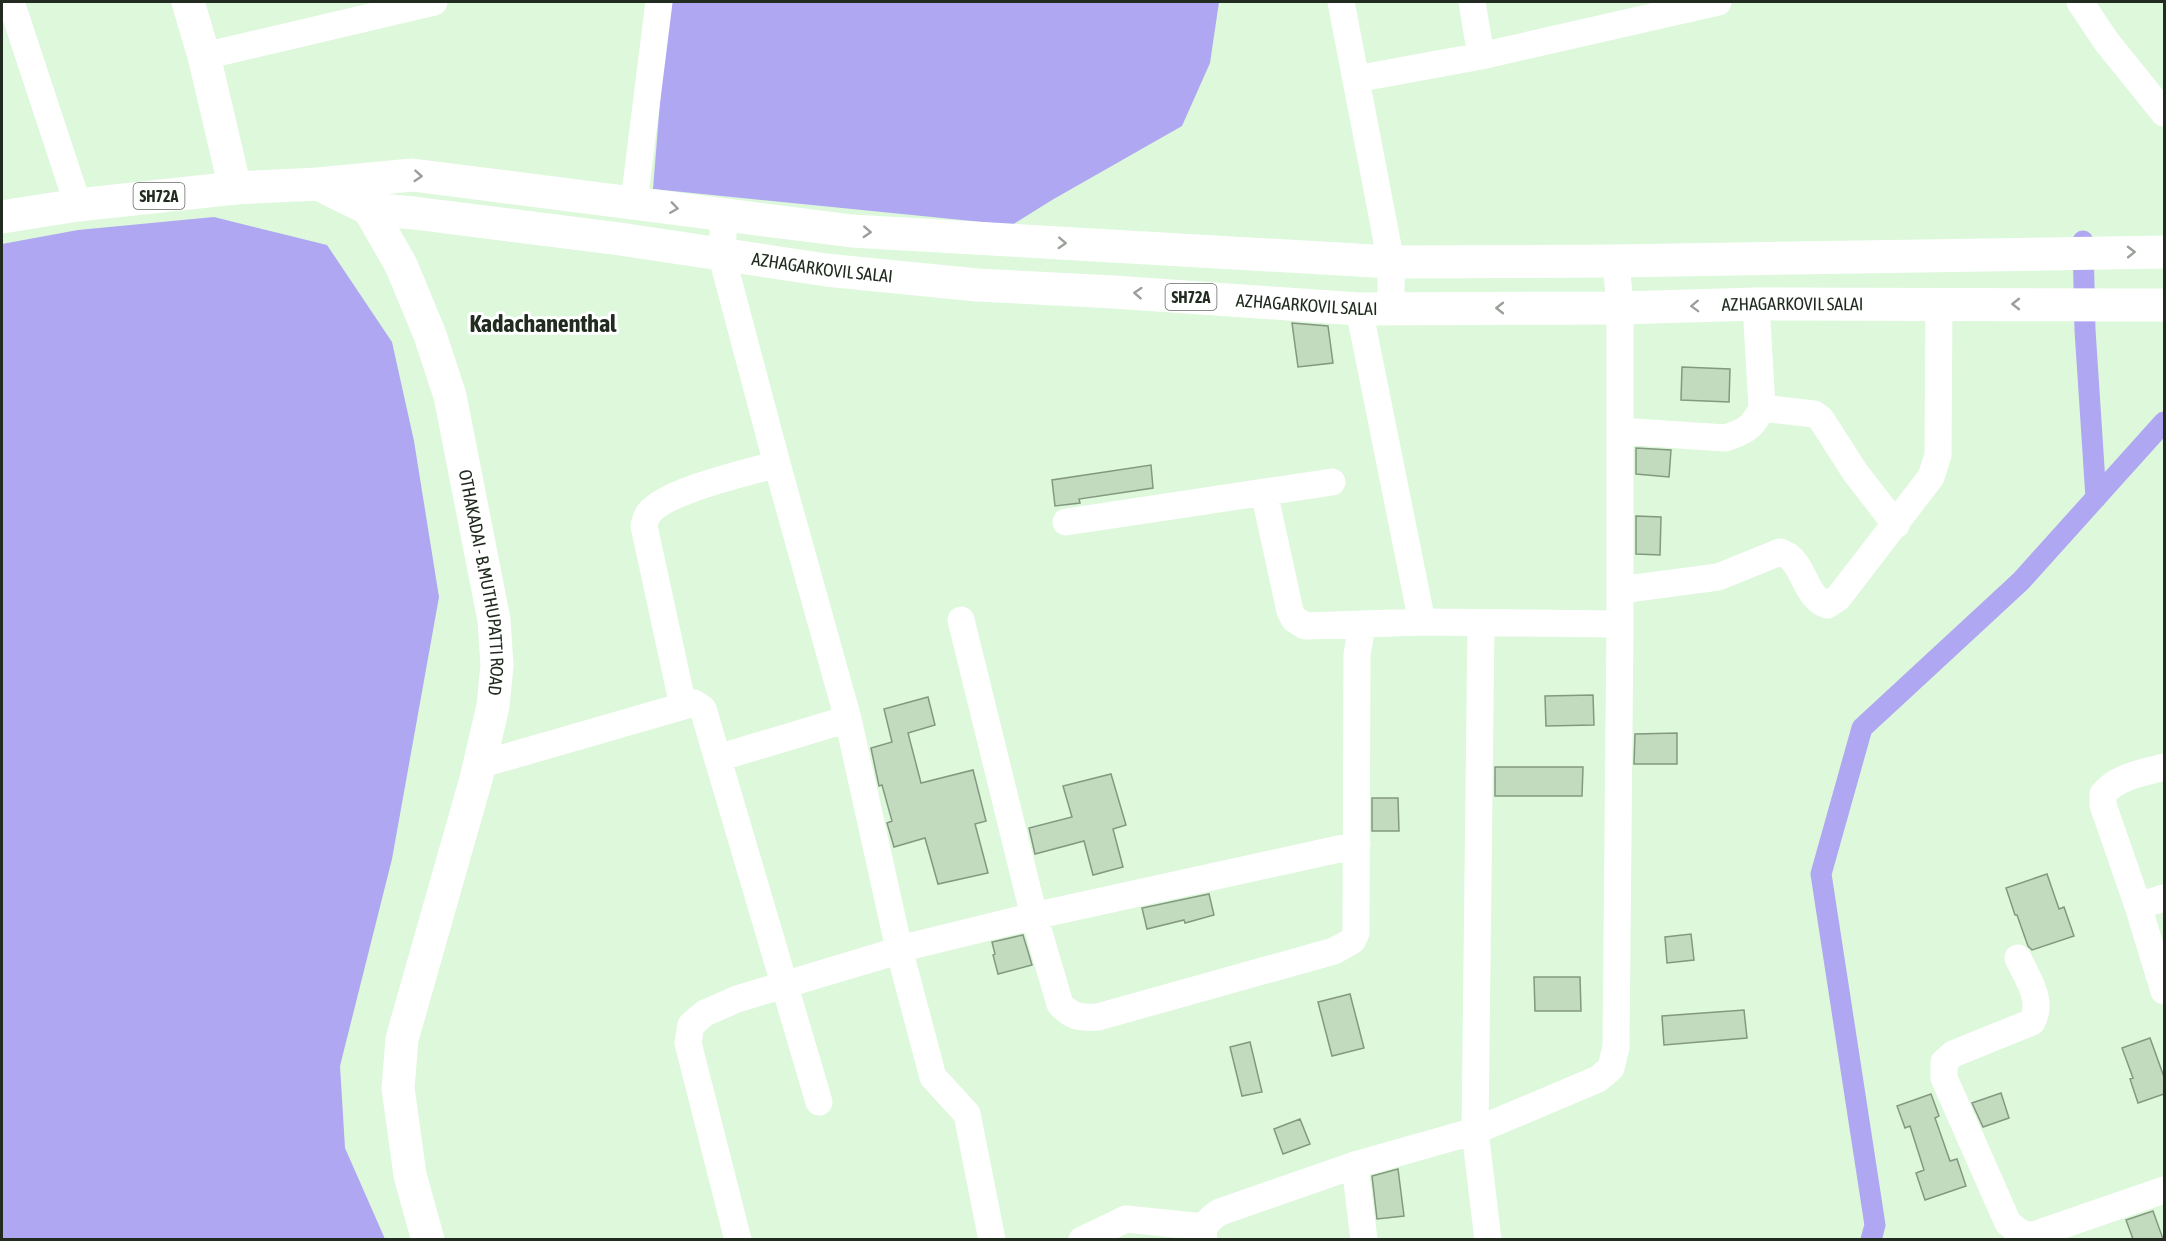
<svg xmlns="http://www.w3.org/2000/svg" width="2166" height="1241" font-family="'Asap Condensed',sans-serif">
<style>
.water{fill:#afa7f2}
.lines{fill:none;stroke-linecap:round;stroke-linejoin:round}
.canal{stroke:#afa7f2;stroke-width:21}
.building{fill:#c2dbbf;stroke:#82997f;stroke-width:1.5}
.minor{stroke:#fff;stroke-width:27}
.major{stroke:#fff;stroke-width:33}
.oneway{stroke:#9ba09b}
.labels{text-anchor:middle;stroke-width:6;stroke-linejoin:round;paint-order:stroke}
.shield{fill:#fff;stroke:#646b63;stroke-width:1.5}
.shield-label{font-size:16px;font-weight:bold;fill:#212b20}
.street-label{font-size:18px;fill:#212b20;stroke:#fff}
.district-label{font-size:24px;font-weight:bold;fill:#212b20;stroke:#fff}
</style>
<rect width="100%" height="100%" fill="#def8dc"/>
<path class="water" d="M668,2H1219L1210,63L1182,126L1052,200L1012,225L653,189Z
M214,217L327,245L392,342L414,441L439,597L392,859L340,1066L345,1148L385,1239H2V244L78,230Z"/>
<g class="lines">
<path class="canal" d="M2083,241L2085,330L2096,498
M1871,1240L1875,1225L1821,874L1862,728L2021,581L2164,422"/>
</g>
<path class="building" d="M1292,323L1328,326L1333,363L1298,367Z
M1682,367L1730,369L1729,402L1681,400Z
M1636,448L1671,450L1669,477L1636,474Z
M1151,465L1153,488L1079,499L1080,503L1055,506L1052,480Z
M1636,516L1661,517L1660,555L1636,554Z
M1593,695L1594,725L1546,726L1545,696Z
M928,697L935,725L908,733L921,783L973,770L986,821L975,824L988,873L938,884L925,838L894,847L887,823L892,821L882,785L879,786L871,748L892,742L884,709Z
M1677,733V764H1634L1635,734Z
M1495,767H1583L1582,796H1495Z
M1111,774L1126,825L1113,829L1123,867L1093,875L1084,841L1035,854L1029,828L1072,817L1063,786Z
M1372,798H1398L1399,831H1372Z
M2047,874L2059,909L2064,907L2074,936L2032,950L2028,946L2017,915H2015L2006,888Z
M1209,894L1214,915L1185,923L1184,920L1147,929L1142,908Z
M1691,934L1694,960L1667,963L1665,937Z
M1023,935L1032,965L998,974L993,955L995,954L992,942Z
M1534,977H1580L1581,1011H1535Z
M1350,994L1364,1048L1332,1056L1318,1002Z
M1744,1010L1747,1038L1664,1045L1662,1016Z
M2150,1038L2164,1077V1094L2138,1103L2130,1079L2133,1078L2122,1048Z
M1250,1042L1262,1092L1242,1096L1230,1047Z
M2001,1093L2009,1118L1983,1127L1972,1103Z
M1931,1094L1939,1116L1935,1118L1950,1161L1957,1159L1966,1186L1925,1200L1916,1173L1924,1170L1910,1126L1905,1128L1897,1106Z
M1300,1119L1310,1144L1283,1154L1274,1129Z
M1398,1169L1404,1216L1377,1219L1372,1176Z
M2153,1211L2163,1239H2133L2126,1220Z"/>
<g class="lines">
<path class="minor" d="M11,2L78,205
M1341,2L1391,262V308
M1472,2L1481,56
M2080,2L2106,41L2164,113
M204,56L434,2
M1356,79L1481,56L1718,2
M634,202L659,2
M725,216L721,253L777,464L848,719L899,949L933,1077L967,1114L992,1240
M1359,309L1422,622
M1762,408L1814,414L1821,419L1855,472L1896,525
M1620,431L1725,438C1745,432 1753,427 1762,408L1756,304
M1264,492L1290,611L1294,619L1305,626L1422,622L1620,624
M1066,522L1332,482
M1620,590L1718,577L1780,552C1805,559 1803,597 1827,605L1838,598L1931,477L1938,455L1939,304
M961,620L1034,916L1060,1004C1071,1017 1081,1018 1098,1017L1334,951L1352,941L1356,933L1357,655L1362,624
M1481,623L1475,1131L1488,1240
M683,706L644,526C645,522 646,516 649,513C667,490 747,473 777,464
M718,758L848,719
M479,765L694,703L703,709L819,1102
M2164,767C2143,773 2118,776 2103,794V805L2138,906L2164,991
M2138,906L2164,898
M2018,958C2027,978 2044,1000 2032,1022L1953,1054L1944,1062V1078L2008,1223L2019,1232L2031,1236L2164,1190
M1355,1165L1364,1240
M738,1240L688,1043L691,1025L705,1013L737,999L884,955L899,949L1034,916L1357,845
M1082,1240L1126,1219L1204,1227
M1204,1240C1201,1226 1209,1219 1220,1212L1355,1165L1475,1131L1598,1079L1611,1068L1616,1047L1620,624V308L1616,261"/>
<g class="major">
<path d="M188,2L204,56L235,188"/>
<path id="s1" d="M318,184L369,209L414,213L620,239L826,270L977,285L1114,292L1359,309L1620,308L1756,304L2164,305"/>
<path id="s2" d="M369,193V209L401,265L430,335L450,396L494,620L497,665L493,706L476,779L402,1039L398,1088L410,1175L428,1240"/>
<path d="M2,217L78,205L235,188L318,184L412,175L852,231L1391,262L1616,261L2164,252"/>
</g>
</g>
<defs><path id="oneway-chevron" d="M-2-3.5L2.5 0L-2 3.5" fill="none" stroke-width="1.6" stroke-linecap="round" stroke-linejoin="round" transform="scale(1.5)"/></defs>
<g class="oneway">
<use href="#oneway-chevron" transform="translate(418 176) rotate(4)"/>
<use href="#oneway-chevron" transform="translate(674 208) rotate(8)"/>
<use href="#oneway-chevron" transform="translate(867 232) rotate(3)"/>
<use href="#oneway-chevron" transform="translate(1062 243) rotate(3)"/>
<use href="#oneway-chevron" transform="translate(2131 252) rotate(-1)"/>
<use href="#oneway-chevron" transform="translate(1138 293) rotate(-176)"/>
<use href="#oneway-chevron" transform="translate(2016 304) rotate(-180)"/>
<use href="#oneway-chevron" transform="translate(1695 306) rotate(178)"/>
<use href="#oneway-chevron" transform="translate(1500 308) rotate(-180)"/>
</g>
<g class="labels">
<g class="shield">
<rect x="133.5" y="183" width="51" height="26" rx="4.5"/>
<rect x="1165.5" y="284" width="51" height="26" rx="4.5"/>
</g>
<g class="shield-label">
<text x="159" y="202">SH72A</text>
<text x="1191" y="303">SH72A</text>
</g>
<g class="street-label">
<text dy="6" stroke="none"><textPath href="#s1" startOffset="514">AZHAGARKOVIL SALAI</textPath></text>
<text dy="6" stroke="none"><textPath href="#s1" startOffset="1000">AZHAGARKOVIL SALAI</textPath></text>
<text dy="6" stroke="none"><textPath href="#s1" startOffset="1486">AZHAGARKOVIL SALAI</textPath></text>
<text dy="6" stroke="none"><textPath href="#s2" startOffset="410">OTHAKADAI - B.MUTHUPATTI ROAD</textPath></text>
</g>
<g class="district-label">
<text x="543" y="332">Kadachanenthal</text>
</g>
</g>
<rect width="2166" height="1241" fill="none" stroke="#212b20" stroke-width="6"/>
</svg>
